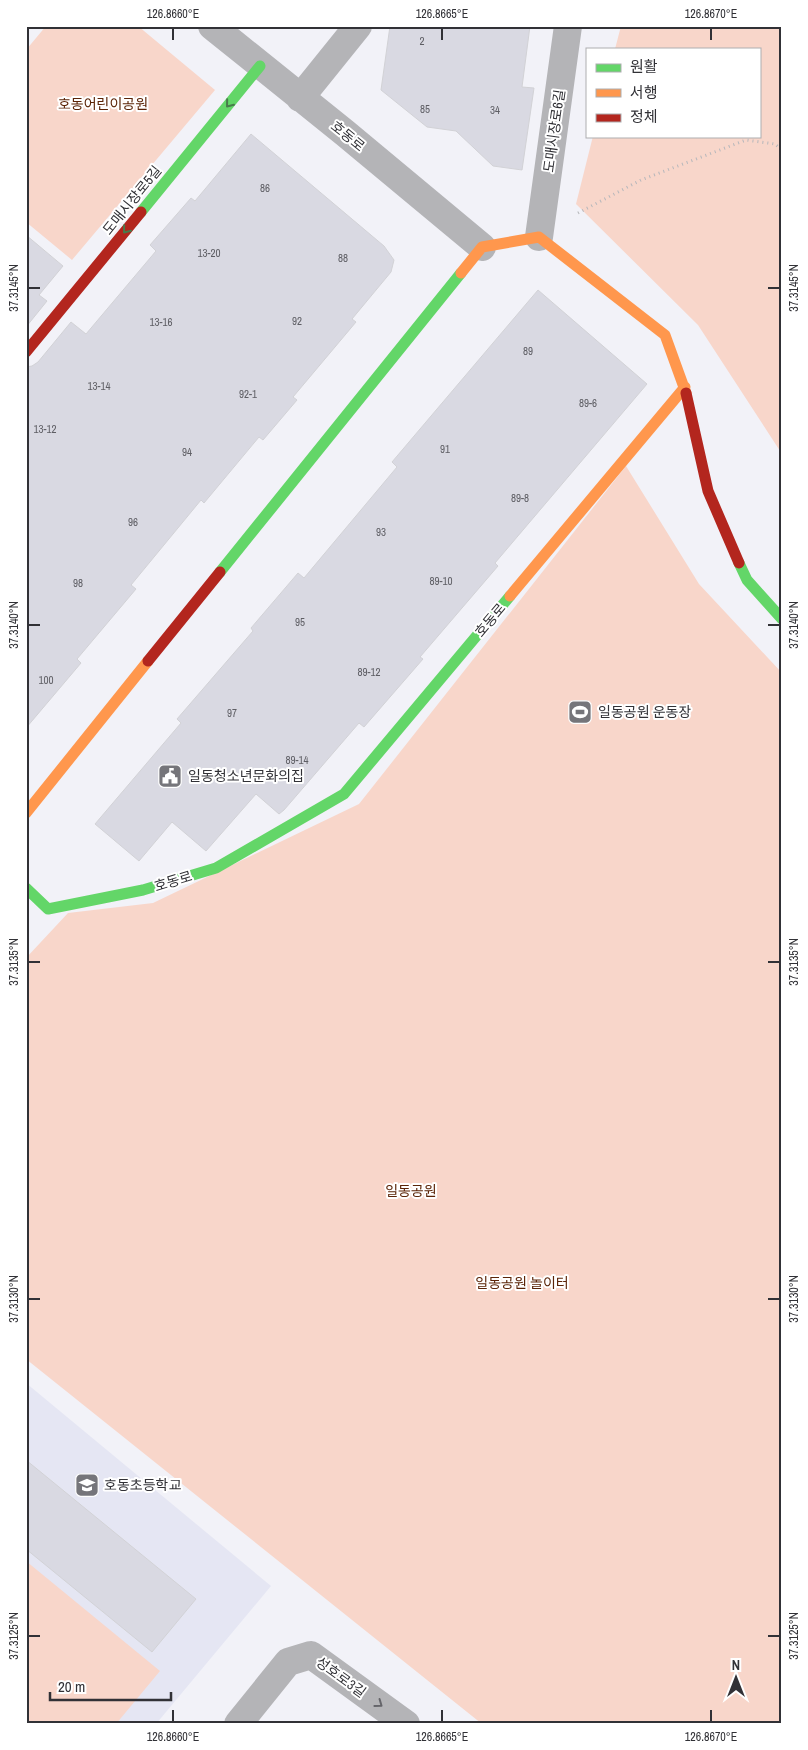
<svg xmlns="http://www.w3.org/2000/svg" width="808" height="1750" font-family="'Archivo Narrow','Noto Sans KR',sans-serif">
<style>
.built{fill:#e5e6f3}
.green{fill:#f8d6ca}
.building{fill:#d9d9e2;stroke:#d2d2d6}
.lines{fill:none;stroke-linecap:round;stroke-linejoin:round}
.path{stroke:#b6b7bb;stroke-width:3;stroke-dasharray:1 4;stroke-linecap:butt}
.street{stroke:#b4b4b7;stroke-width:28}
.fast{stroke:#63d668;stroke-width:11}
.slow{stroke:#ff974d;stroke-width:11}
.jam{stroke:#b3261e;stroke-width:11}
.oneway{stroke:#487b4c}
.oneway2{stroke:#65656a}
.ticks{fill:none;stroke:#313136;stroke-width:2}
.labels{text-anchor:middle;stroke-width:4;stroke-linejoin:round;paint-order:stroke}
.number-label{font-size:11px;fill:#5e5e64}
.park-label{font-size:14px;fill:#5b2407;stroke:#fff}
.street-label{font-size:14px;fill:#313136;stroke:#fff}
.poi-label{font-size:14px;fill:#313136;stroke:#fff;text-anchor:start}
.neatline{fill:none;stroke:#313136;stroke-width:2}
.ticks-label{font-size:12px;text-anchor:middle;fill:#313136}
</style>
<rect width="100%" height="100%" fill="#f2f2f8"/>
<path class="built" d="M26,1383L271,1586L156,1724H26Z"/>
<path class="green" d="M46,26H138L215,90L72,260L26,222V50Z
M621,26H782V454L698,325L576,204L593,136H759V49H615Z
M626,466L699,584L782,673V1722L780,1724H482L26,1359V958L68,913L153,903L359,804Z
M26,1561L160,1671L116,1724H26Z"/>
<path class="building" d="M390,26H530L522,87L534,88L522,170L493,166L456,131L427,127L381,90Z
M251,134L384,246L394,260L391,272L352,319L356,322L293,397L297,400L263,440L259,437L204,503L201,500L131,585L136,589L77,659L81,663L26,728V367L32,366L38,362L71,322L86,334L156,251L150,245L191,198L195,201Z
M26,235L63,266L39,295L47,301L26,327Z
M538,290L647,384L495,563L498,566L420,657L423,659L364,727L359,723L284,810L279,814L256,794L206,851L172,822L139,861L95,824L181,723L177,719L253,631L251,628L298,573L304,578L397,467L392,462Z
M26,1460L196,1599L152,1652L26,1549Z"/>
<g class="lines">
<path class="path" d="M578,213L641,180L746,140L775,144L782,150"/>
<path class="street" d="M212,26L345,133L482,247
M300,98L358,26
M539,237L568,26
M238,1724L288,1662L311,1655L406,1724"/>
<path class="fast" d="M141,212L260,66
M739,563L747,580L782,619
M220,572L461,273
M26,888L48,909L143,890L216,868L344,794L510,596"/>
<path class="slow" d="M461,273L482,247L539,237L665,335L686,393
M510,596L685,387
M26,813L148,661"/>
<path class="jam" d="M26,352L141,212
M686,393L708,491L739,563
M148,661L220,572"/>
</g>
<defs><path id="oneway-chevron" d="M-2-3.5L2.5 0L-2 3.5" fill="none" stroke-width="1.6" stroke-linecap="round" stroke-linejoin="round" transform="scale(1.25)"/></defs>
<g class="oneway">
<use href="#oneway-chevron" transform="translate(229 104) rotate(129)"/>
<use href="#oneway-chevron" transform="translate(126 230) rotate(129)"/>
</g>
<use class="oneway2" href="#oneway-chevron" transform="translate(379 1704) rotate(36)"/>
<path class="ticks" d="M173,28V40M442,28V40M711,28V40M28,288H40M768,288H780M28,625H40M768,625H780M28,962H40M768,962H780M28,1299H40M768,1299H780M28,1636H40M768,1636H780M173,1710V1722M442,1710V1722M711,1710V1722"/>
<defs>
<g id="stadium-square" transform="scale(1.25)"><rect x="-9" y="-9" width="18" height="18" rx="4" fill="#75757a" stroke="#fff"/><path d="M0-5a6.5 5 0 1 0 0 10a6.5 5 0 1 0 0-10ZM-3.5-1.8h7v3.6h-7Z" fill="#fff"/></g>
<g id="civic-square" transform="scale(1.25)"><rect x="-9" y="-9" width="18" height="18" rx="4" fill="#75757a" stroke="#fff"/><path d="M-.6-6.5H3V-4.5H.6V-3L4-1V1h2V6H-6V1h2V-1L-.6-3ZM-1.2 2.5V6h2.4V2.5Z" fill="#fff"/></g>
<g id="school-square" transform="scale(1.25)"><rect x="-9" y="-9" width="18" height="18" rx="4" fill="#75757a" stroke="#fff"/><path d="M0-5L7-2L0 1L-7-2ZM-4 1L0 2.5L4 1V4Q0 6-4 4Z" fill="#fff"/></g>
</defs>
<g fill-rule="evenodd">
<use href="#stadium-square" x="580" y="712"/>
<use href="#civic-square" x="170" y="776"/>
<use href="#school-square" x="87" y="1485"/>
</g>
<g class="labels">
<g class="number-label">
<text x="422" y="45">2</text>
<text x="425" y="113">85</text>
<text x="495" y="114">34</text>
<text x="265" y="192">86</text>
<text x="209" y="257">13-20</text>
<text x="343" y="262">88</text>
<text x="297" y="325">92</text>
<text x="161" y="326">13-16</text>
<text x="528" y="355">89</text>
<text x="99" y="390">13-14</text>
<text x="248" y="398">92-1</text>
<text x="588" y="407">89-6</text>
<text x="45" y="433">13-12</text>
<text x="445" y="453">91</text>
<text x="187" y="456">94</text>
<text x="520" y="502">89-8</text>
<text x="133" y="526">96</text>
<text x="381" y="536">93</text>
<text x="441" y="585">89-10</text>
<text x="78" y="587">98</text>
<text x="300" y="626">95</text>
<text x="369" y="676">89-12</text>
<text x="46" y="684">100</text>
<text x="232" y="717">97</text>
<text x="297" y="764">89-14</text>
</g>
<g class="park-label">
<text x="103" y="109">호동어린이공원</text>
<text x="411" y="1196">일동공원</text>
<text x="522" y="1288">일동공원 놀이터</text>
</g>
<g class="street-label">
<text transform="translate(554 131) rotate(-82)" y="5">도매시장로6길</text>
<text transform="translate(348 136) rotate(39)" y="5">호동로</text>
<text transform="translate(132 200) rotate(-51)" y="5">도매시장로5길</text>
<text transform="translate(490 620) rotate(-50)" y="5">호동로</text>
<text transform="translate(173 881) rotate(-17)" y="5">호동로</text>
<text transform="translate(341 1677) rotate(36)" y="5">성호로3길</text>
</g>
<g class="poi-label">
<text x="598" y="717">일동공원 운동장</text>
<text x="188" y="781">일동청소년문화의집</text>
<text x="104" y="1490">호동초등학교</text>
</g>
</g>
<rect width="808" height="1750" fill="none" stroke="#ffffff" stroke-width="55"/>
<rect x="586" y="48" width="175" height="90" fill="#ffffff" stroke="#adadaf"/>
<rect x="596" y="64" width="25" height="8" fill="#63d668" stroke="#adadaf"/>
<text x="630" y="72" font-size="15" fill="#313136">원활</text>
<rect x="596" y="89" width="25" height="8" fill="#ff974d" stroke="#adadaf"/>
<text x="630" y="98" font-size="15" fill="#313136">서행</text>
<rect x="596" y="114" width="25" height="8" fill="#b3261e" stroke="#adadaf"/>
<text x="630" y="122" font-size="15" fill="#313136">정체</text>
<g transform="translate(736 1678)" stroke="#ffffff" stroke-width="4" paint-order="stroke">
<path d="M0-4L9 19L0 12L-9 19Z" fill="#313136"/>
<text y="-8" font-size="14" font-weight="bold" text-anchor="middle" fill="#313136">N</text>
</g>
<path d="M50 1692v8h121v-8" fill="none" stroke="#313136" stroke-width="2.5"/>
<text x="58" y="1692" font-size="15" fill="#313136" stroke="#ffffff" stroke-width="4" paint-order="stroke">20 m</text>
<rect x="28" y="28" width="752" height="1694" class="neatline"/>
<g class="ticks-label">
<text x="173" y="18">126.8660°E</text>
<text x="442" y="18">126.8665°E</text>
<text x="711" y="18">126.8670°E</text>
<text transform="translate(14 288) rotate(-90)" y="4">37.3145°N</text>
<text transform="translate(794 288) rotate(-90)" y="4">37.3145°N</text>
<text transform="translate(14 625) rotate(-90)" y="4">37.3140°N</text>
<text transform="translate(794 625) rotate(-90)" y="4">37.3140°N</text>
<text transform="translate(14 962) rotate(-90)" y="4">37.3135°N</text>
<text transform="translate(794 962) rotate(-90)" y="4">37.3135°N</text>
<text transform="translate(14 1299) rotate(-90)" y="4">37.3130°N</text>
<text transform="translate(794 1299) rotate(-90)" y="4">37.3130°N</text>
<text transform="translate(14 1636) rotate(-90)" y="4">37.3125°N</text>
<text transform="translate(794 1636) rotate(-90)" y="4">37.3125°N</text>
<text x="173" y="1741">126.8660°E</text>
<text x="442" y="1741">126.8665°E</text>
<text x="711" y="1741">126.8670°E</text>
</g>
</svg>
